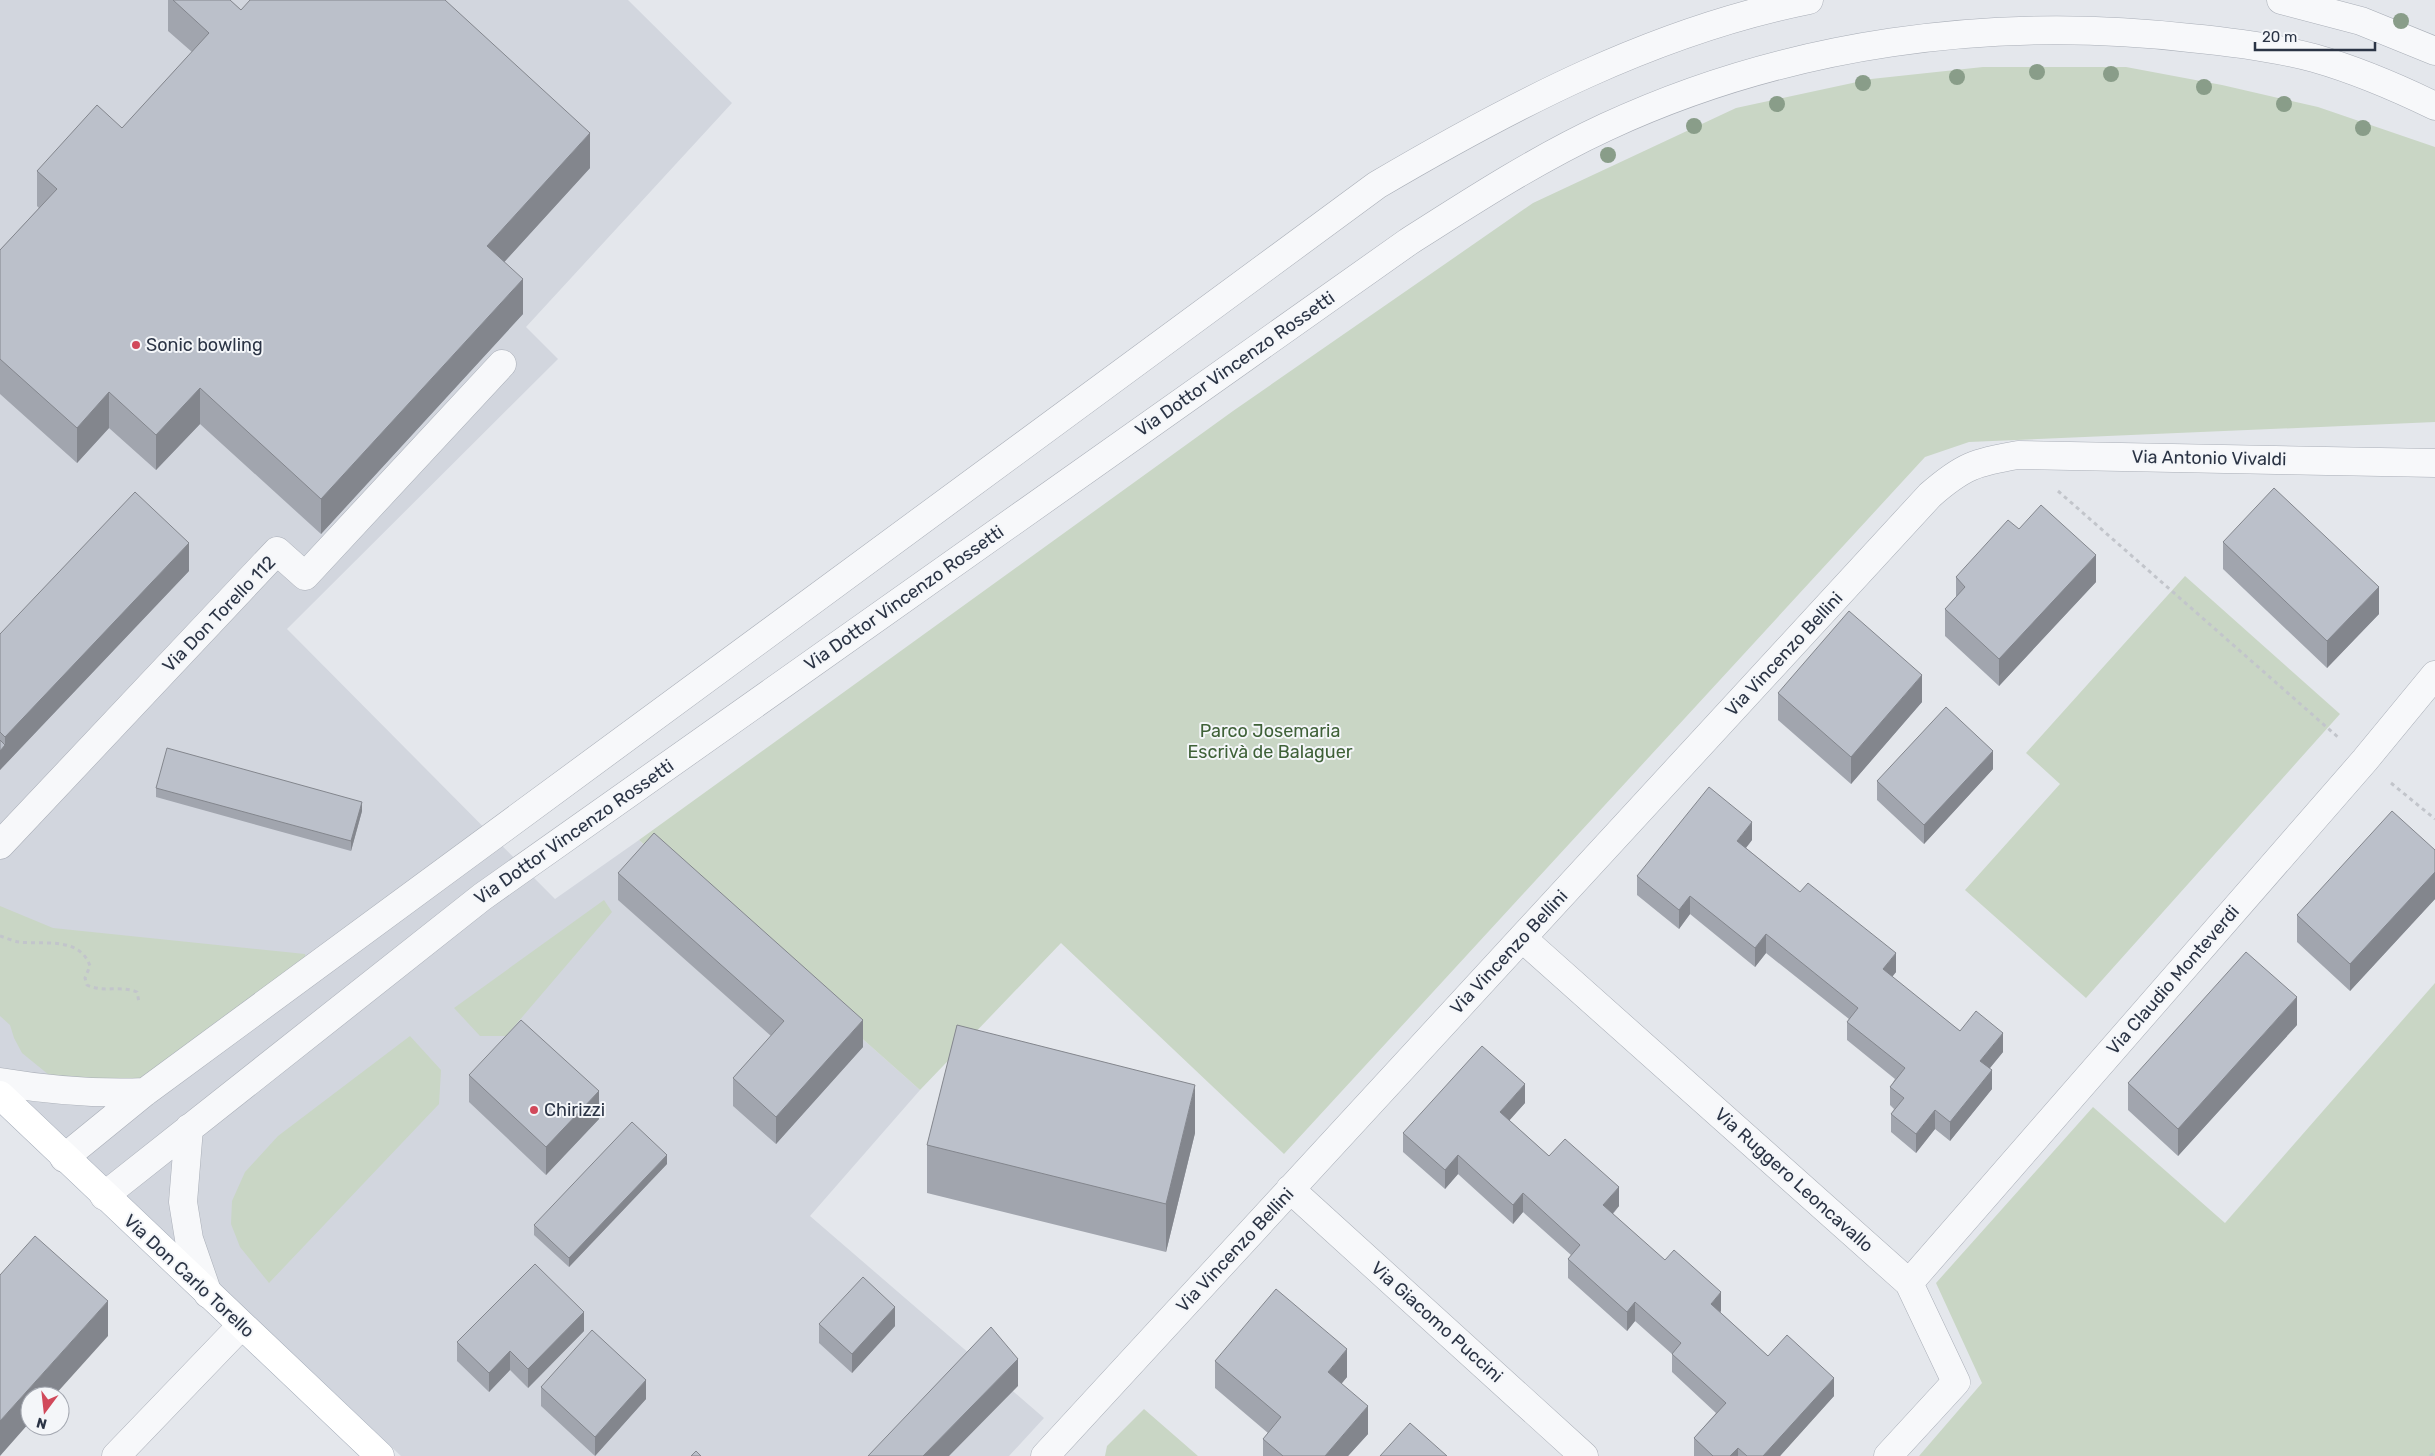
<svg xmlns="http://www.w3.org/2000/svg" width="2435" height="1456" font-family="Rubik,sans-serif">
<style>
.built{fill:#d2d6de}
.green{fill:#c9d6c5}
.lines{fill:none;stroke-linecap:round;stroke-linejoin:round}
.minor-casing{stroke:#a9aeb7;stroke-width:29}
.major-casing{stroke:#a3abb8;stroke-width:29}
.path{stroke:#c2c5cb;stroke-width:3;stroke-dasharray:4 4;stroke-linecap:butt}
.minor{stroke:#f7f8fa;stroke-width:28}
.major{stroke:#fff;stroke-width:28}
.tree{fill:#899d89}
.wall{fill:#a1a5ae}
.shaded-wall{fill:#83868d}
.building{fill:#bbc0ca;stroke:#83868d}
.poi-dot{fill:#d1495b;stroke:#f4f6f9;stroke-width:2}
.labels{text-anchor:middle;stroke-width:4;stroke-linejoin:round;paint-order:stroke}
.poi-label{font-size:18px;fill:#2b3445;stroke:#f4f6f9;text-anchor:start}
.street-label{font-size:18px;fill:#2b3445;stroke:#f4f6f9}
.park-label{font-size:18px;fill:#3f6138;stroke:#f4f6f9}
</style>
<rect width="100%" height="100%" fill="#e4e7ec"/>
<path class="built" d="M0,0H628L732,103L526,327L558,359L287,629L555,899L639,840L920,1090L810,1216L1044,1418L1009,1456H401L0,1080Z"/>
<path class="green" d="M1983,67H2126L2222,85L2318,107L2435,147V422L1969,442L1925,457L1284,1154L1061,943L920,1090L639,840L1233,411L1533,203L1736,108L1871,79Z
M2185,576L2340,714L2086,998L1965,890L2060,784L2026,753Z
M604,900L612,912L506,1036H480L454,1008Z
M0,906L53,928L305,954L307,967L143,1089L49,1075L22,1053L14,1038L10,1025L0,1016Z
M2435,983V1456H1919L1982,1383L1936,1283L2093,1107L2225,1223Z
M410,1036L441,1070L439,1104L269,1283L240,1247L231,1224L232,1201L245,1172L278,1136Z
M1144,1409L1198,1456H1105L1107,1446Z"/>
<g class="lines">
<g class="minor-casing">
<path id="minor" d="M2281,0L2361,21L2435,51
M0,845L277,551L305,576L502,364
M1522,938L1909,1283L1956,1382L1888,1456
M0,1082C48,1090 97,1094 145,1092
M189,1128L183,1202L189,1239L208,1294
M64,1158L145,1092L1377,185C1513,105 1654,31 1809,0
M1290,1189L1584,1456
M104,1196L482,897L1408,242C1472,201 1537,159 1606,127C1787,43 1992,15 2190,38C2232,42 2273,47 2314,58C2356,70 2396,87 2435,106
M1909,1283L2365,760L2435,675
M116,1456L241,1326
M1045,1456L1930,495C1963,466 1976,462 2018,455L2435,463"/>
</g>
<g class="major-casing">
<path id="major" d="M0,1095L380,1456"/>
</g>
<path class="path" d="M2058,491L2339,738
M2391,783L2435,819
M0,936C6,938 13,941 19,942C43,945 80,936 90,966L85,978L87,985C103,993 121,985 137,992L139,1002
M2430,1456L2435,1452"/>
<use href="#minor" class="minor"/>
<use href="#major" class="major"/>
</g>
<g class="tree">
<circle cx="2401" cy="21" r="8"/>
<circle cx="2037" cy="72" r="8"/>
<circle cx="2111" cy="74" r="8"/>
<circle cx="1957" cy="77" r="8"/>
<circle cx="1863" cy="83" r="8"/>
<circle cx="2204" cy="87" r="8"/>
<circle cx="1777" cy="104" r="8"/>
<circle cx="2284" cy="104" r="8"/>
<circle cx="1694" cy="126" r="8"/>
<circle cx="2363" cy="128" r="8"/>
<circle cx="1608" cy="155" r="8"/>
</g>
<path class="wall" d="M168,0H230L241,10L590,168L504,262L523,314L321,534L200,424L156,470L109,428L77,463L0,394V250L39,208L37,206V171L122,128L192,52L168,31Z
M2019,529L2096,582L1999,686L1945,636V609L1956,597V577Z
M2223,542L2379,614L2327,668L2223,569Z
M189,571L0,770V634Z
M1778,693L1922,702L1851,784L1778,720Z
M1993,769L1924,844L1877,800V781Z
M156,788L362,811L351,851L156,797Z
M1752,840L1746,848L1896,972L1892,977L1960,1031L2003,1052L1990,1068L1992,1089L1950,1141L1935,1129L1916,1153L1891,1132V1114L1894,1109L1890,1105V1087L1895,1079L1847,1040V1022L1849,1019L1766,953L1755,967L1690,914L1679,929L1637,895V876Z
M2435,850V899L2350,991L2297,942V915Z
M618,873L863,1047L776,1144L733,1106V1078L771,1036L618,900Z
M2297,1025L2178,1156L2128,1110V1083Z
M469,1075L599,1119L546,1175L469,1102Z
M1525,1103L1509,1120L1549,1156L1619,1206L1613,1214L1721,1311L1720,1312L1768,1356L1834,1396L1780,1456H1694V1438L1716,1413L1672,1372V1354L1635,1321L1627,1331L1568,1278V1259L1571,1255L1523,1212L1513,1224L1458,1174L1445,1189L1403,1152V1133Z
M1195,1133L1166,1252L927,1193V1145Z
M667,1164L569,1267L534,1235V1225Z
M819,1324L895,1326L852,1373L819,1343Z
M584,1331L528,1388L510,1370L489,1392L457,1361V1342Z
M1215,1361L1347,1377L1341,1384L1368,1434L1348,1456H1263V1439L1268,1433L1215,1388Z
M541,1387L646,1399L595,1456L541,1406Z"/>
<path class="shaded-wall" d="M590,133V168L487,281V246Z
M523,279V314L321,534V499Z
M200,388V424L156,470V435Z
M109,392V428L77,463V428Z
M189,543V571L0,770V751L5,745V737Z
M2096,555V582L1999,686V659Z
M2379,587V614L2327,668V641Z
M1922,675V702L1851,784V757Z
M1993,751V769L1924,844V825Z
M362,802V811L351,851V841Z
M1752,822V840L1737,859V841Z
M2435,872V899L2350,991V964Z
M1690,896V914L1679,929V910Z
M1766,934V953L1755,967V948Z
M1896,953V972L1883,988V969Z
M2297,997V1025L2178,1156V1129Z
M863,1020V1047L776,1144V1117Z
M2003,1033V1052L1980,1080V1061Z
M1992,1070V1089L1950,1141V1122Z
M1525,1084V1103L1500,1131V1112Z
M1195,1085V1133L1166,1252V1204Z
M599,1091V1119L546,1175V1147Z
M1935,1110V1129L1916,1153V1134Z
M667,1155V1164L569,1267V1258Z
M1458,1155V1174L1445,1189V1170Z
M1619,1187V1206L1603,1224V1205Z
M1523,1193V1212L1513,1224V1205Z
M1721,1292V1311L1711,1323V1304Z
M108,1301V1336L54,1396H30V1422L0,1456V1421Z
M1635,1302V1321L1627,1331V1312Z
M895,1307V1326L852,1373V1354Z
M584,1312V1331L528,1388V1369Z
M1347,1349V1377L1328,1400V1372Z
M510,1351V1370L489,1392V1373Z
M1018,1359V1386L949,1456H923Z
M1834,1378V1396L1780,1456H1763Z
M646,1380V1399L595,1456V1437Z
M1368,1406V1434L1348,1456H1325Z
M1738,1448V1456H1730Z"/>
<path class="building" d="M173,0H230L241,10L250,0H445L590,133L487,246L523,279L321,499L200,388L156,435L109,392L77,428L0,359V250L57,189L37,171L97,105L122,128L209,33Z
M2274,488L2379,587L2327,641L2223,542Z
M135,492L189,543L5,737L0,732V634Z
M2041,505L2096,555L1999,659L1945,609L1965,587L1956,577L2008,520L2019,529Z
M1849,611L1922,675L1851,757L1778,693Z
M1946,707L1993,751L1924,825L1877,781Z
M0,740L5,745L0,751Z
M167,748L362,802L351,841L156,788Z
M1709,787L1752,822L1737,841L1800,892L1808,883L1896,953L1883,969L1960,1031L1976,1011L2003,1033L1980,1061L1992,1070L1950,1122L1935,1110L1916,1134L1891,1114L1904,1098L1890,1087L1905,1068L1847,1022L1858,1008L1766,934L1755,948L1690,896L1679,910L1637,876Z
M2392,811L2435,850V872L2350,964L2297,915Z
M654,833L863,1020L776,1117L733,1078L784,1021L618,873Z
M2246,952L2297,997L2178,1129L2128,1083Z
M521,1020L599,1091L546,1147L469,1075Z
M957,1025L1195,1085L1166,1204L927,1145Z
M1482,1046L1525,1084L1500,1112L1549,1156L1565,1139L1619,1187L1603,1205L1665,1260L1674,1250L1721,1292L1711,1304L1768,1356L1787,1335L1834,1378L1763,1456H1747L1738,1448L1730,1456H1713L1694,1438L1726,1403L1672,1354L1681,1343L1635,1302L1627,1312L1568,1259L1580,1245L1523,1193L1513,1205L1458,1155L1445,1170L1403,1133Z
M632,1122L667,1155L569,1258L534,1225Z
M35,1236L108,1301L0,1421V1275Z
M535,1264L584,1312L528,1369L510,1351L489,1373L457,1342Z
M863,1277L895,1307L852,1354L819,1324Z
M1276,1289L1347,1349L1328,1372L1368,1406L1325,1456H1283L1263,1439L1281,1417L1215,1361Z
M991,1327L1018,1359L923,1456H868Z
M592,1330L646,1380L595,1437L541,1387Z
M1410,1423L1447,1456H1380Z
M696,1451L701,1456H691Z"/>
<g class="poi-dot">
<circle cx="136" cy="345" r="5"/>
<circle cx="534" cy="1110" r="5"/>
</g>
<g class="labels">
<g class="poi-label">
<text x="146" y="351">Sonic bowling</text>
<text x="544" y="1116">Chirizzi</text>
</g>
<g class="street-label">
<text transform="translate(1235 364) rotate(-35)" y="6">Via Dottor Vincenzo Rossetti</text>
<text transform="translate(2209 458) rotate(1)" y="6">Via Antonio Vivaldi</text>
<text transform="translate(904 598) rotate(-35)" y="6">Via Dottor Vincenzo Rossetti</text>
<text transform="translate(219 614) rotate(-46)" y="6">Via Don Torello 112</text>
<text transform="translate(1784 654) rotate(-47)" y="6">Via Vincenzo Bellini</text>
<text transform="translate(574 832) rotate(-35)" y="6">Via Dottor Vincenzo Rossetti</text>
<text transform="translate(1509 952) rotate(-47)" y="6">Via Vincenzo Bellini</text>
<text transform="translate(2173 980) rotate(-49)" y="6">Via Claudio Monteverdi</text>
<text transform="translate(1794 1180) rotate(42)" y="6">Via Ruggero Leoncavallo</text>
<text transform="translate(1235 1250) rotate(-47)" y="6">Via Vincenzo Bellini</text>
<text transform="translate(189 1276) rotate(43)" y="6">Via Don Carlo Torello</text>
<text transform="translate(1437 1322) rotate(42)" y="6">Via Giacomo Puccini</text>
</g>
<g class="park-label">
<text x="1270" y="737">Parco Josemaria<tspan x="1270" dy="21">Escrivà de Balaguer</tspan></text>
</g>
</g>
<g transform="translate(45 1411) rotate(195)"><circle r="24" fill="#f4f6f9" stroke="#a4a8b1"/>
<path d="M0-4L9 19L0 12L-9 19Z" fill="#d1495b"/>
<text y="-8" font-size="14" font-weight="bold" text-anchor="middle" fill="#2b3445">N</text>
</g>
<path d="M2255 42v8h120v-8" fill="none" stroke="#2b3445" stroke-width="2.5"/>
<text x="2262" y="42" font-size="15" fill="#2b3445" stroke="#f4f6f9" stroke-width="4" paint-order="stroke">20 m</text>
</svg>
